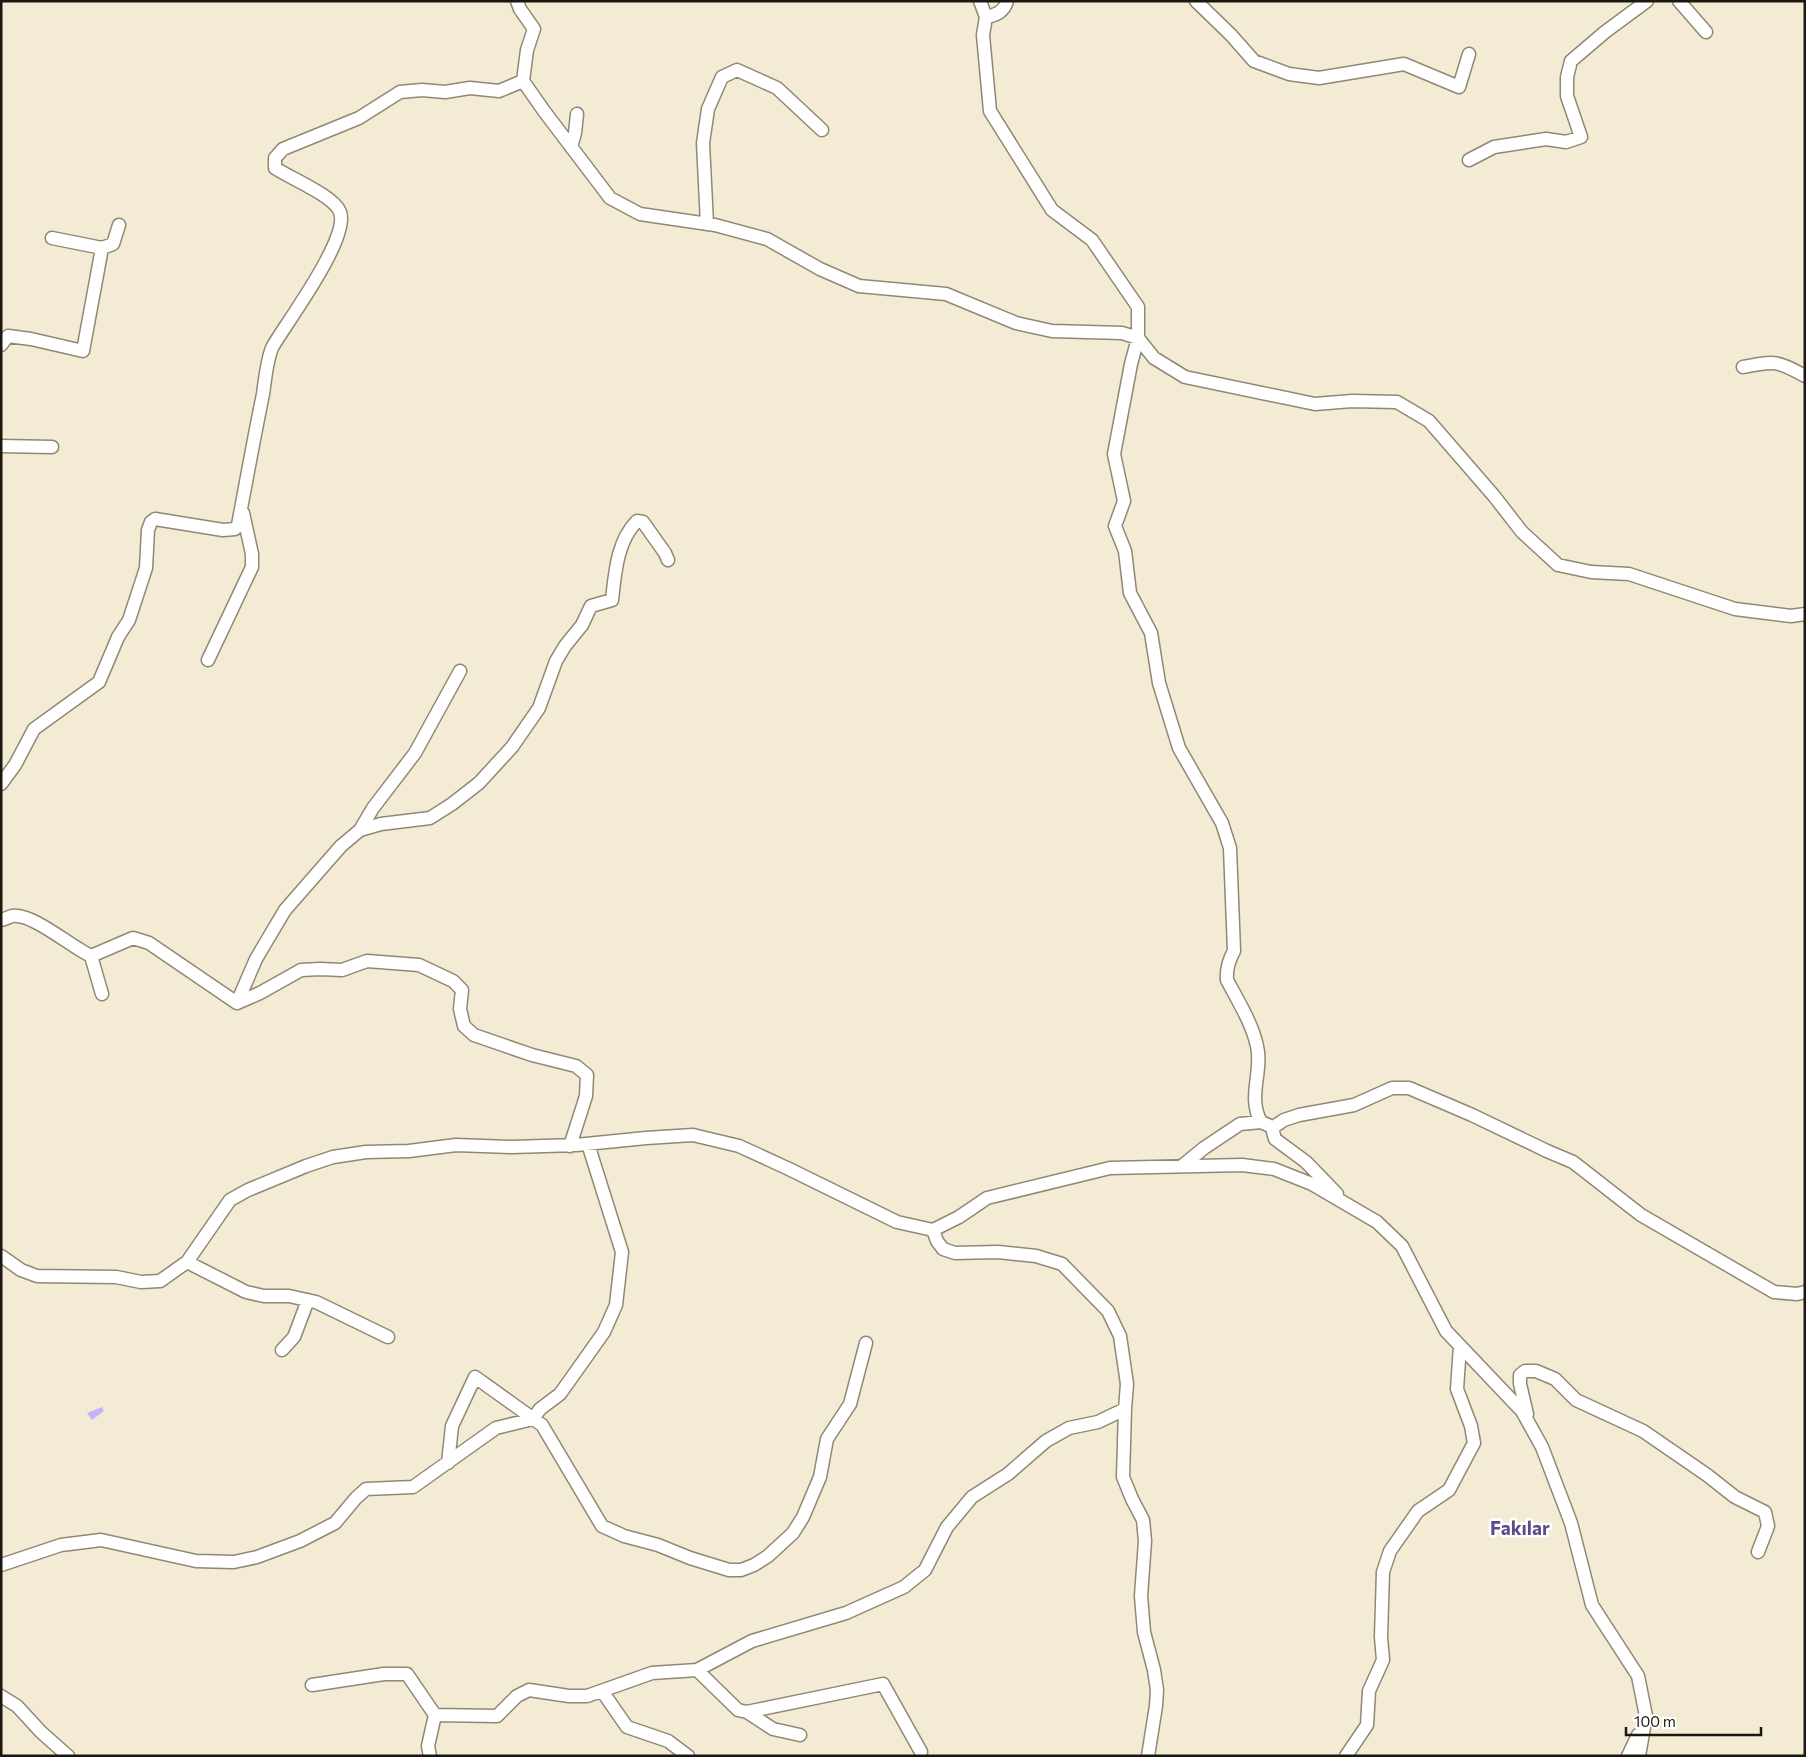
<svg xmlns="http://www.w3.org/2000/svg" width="1806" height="1757" font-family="Commissioner,sans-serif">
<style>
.water{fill:#c3b3f8}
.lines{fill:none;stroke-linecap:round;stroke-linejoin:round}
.minor-casing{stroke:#908874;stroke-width:15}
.minor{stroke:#fff;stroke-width:12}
.labels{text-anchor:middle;stroke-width:5;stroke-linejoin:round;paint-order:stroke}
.neighbourhood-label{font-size:19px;font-weight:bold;fill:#5d4b89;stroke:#fff}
</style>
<rect width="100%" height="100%" fill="#f4ebd5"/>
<path class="water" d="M102,1407L104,1411L92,1420L87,1413Z"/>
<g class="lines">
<g class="minor-casing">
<path id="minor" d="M517,1L520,9L534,29L527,50L523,81L544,111L610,198L640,214L715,225L767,239L820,269L859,286L946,294L1016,323L1052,331L1122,333L1138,338L1154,358L1185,377L1315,404L1352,401L1397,402L1429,421L1494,496L1522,532L1558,565L1591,572L1629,574L1735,609L1791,616L1805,614
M980,1L986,17
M1007,1C1004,12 996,15 986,17L983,35L990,111L1052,210L1092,240L1138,307V338L1131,364L1114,454L1124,501L1115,526L1125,551L1130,593L1151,633L1159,683L1179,748L1222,823L1230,848L1234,951C1229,960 1226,969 1227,980C1238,1001 1252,1023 1257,1046C1263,1072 1247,1097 1261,1122
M1196,1L1231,35L1254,61L1289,74L1319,78L1404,64L1459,87L1469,54
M1679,1L1706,32
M571,147L575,133L577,114
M1469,160L1494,147L1546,139L1566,142L1581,137L1567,96V77L1571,61L1605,32L1647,1
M707,224L703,143L708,109L722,77L737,70L777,88L822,130
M102,248L113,244L119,225
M1,345L8,336L31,339L83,351L102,248L52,238
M1743,367C1775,361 1776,360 1805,376
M1,446L52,447
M208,660L252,567V554L243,513
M1,784L15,765L34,729L99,682L118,637L129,620L146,568L148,530L151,522L155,519L223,530L235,529L238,525C246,482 254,438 263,394C265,381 267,357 273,346C287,322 350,238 340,212C334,196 290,178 275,168V158L283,149L359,118L400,92L422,90L445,92L470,88L499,91L523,81
M360,830L373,808L415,753L460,671
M1,920C5,919 9,917 12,916C33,913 71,947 91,956L133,938L149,943L237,1003L256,959L285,910L341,846L360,830L381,824L430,818L452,804L479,783L512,747L539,708L556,661L565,646L582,625L591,606L612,600C615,573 617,541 637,521L643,522L665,553L668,560
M91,956L102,994
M237,1003L260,993L301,970L320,969L342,970L367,961L419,965L453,981L462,990L460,1009L464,1026L474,1035L532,1055L576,1066L587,1075L586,1096L570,1146
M1182,1166L1204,1148L1240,1124L1261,1122L1268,1125
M1337,1194L1306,1162L1275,1139L1272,1128L1284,1120L1299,1115L1354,1105L1392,1088H1409L1472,1115L1547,1151L1573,1162L1641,1215L1774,1292L1797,1294L1805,1292
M1,1256L21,1270L37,1276L116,1277L141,1282L160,1281L187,1262L230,1200L248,1190L306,1166L333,1157L366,1152L409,1151L456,1145L512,1147L576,1145L646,1138L693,1135L739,1146L787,1168L897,1222L933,1230L959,1217L987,1198L1110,1168L1242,1165L1274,1169L1312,1184L1377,1222L1402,1246L1446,1331L1522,1411L1542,1447L1571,1523L1592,1605L1638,1676L1646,1716L1639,1756
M187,1262L246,1292L264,1296H289L316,1302L388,1337
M282,1350L294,1337L308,1300
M1125,1409L1123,1477L1132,1499L1143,1520L1145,1541L1141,1596L1144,1632L1154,1670L1157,1690L1156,1706L1148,1756
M1527,1414L1520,1384V1375L1525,1371H1536L1555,1379L1576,1400L1643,1431L1707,1475L1735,1497L1765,1512L1768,1526L1758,1552
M448,1463L452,1426L475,1377L542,1425L602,1526L624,1536L658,1545L690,1558L729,1570H741L754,1565L768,1556L793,1533L803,1517L820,1477L827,1439L850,1404L866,1343
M1,1565L61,1545L101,1540L196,1561L234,1562L257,1557L300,1541L335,1523L356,1498L366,1489L413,1487L496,1428L533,1419L540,1409L560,1394L604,1332L616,1305L622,1252L588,1144
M697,1670L738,1710L747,1712L883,1684L921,1752
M312,1685L384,1674H407L435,1715L428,1746L430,1756
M602,1691L627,1727L668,1741L688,1756
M1,1696L17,1706L41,1732L68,1756
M747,1712L773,1729L800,1735
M435,1715L497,1716L517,1696L529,1690L569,1696H587L652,1673L697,1670L752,1641L846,1613L904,1587L925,1570L947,1527L972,1497L1008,1474L1046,1441L1069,1428L1098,1422L1125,1409L1127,1384L1120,1336L1108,1311L1062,1264L1036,1256L998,1252L955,1253L943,1249L937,1241L933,1230
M1346,1756L1367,1725L1369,1691L1383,1660L1381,1637L1383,1572L1390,1551L1418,1511L1449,1490L1474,1443L1471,1426L1457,1389L1460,1346
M1628,1756L1638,1735"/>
</g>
<use href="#minor" class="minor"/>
</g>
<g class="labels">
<g class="neighbourhood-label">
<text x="1520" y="1535">Fakılar</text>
</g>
</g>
<rect width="1806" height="1757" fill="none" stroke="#1b1811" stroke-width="5"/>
<path d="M1626 1727v8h135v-8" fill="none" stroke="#1b1811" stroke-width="2.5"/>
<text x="1634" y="1727" font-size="15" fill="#1b1811" stroke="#ffffff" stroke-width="4" paint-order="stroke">100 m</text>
</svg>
